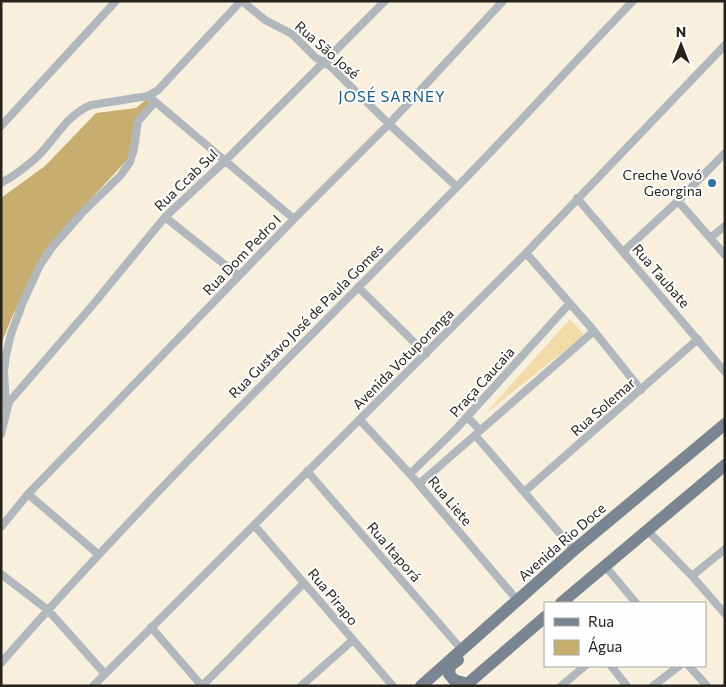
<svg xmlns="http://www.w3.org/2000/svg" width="726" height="687" font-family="Commissioner,sans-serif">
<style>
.green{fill:#f1dba6}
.water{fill:#c7ad6e}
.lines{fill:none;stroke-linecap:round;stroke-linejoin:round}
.minor{stroke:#b0b7bd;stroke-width:8}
.primary{stroke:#798691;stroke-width:12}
.poi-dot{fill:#2e73a8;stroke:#fefefe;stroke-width:2}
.labels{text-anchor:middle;stroke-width:4;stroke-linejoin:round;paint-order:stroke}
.street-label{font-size:14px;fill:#26231c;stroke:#fefefe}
.poi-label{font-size:14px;fill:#26231c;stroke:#fefefe;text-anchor:end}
.neighbourhood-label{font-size:15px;letter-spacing:1px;fill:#185989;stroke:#fefefe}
</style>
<rect width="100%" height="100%" fill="#f8f0dd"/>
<path class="green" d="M570,319L584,335L485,414Z"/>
<path class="water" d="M147,99L151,105L136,120L128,159L88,202L43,253L12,317L2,342L1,352V198L45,166L96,113L136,108Z"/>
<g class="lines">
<path class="minor" d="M242,1L265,20L292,34L316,58L330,66L389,124L457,187
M152,99L294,219
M1,126L116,1
M1,183C14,176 26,167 37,157C55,140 66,115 91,105L148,96L158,90L241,1
M577,198L725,372
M678,201L725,255
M165,217L239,276
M710,238L725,226
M623,252L678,201L725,153
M526,253L594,331L641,390
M358,287L426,354
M6,407L4,371L6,355L11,334L23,302L40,265L53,246L82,213L121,175L130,162L134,149L138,121L155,102
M467,417L480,430
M360,420L410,474L518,601
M1,434L9,402L91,307L165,217L225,161L385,1
M475,435L574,550
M307,471L462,650
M410,474L456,429L569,304
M419,484L594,331
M524,492L698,339
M28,494L98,554
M254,525L393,686
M1,527L28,494L294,219L389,124L503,1
M648,531L692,576L725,614
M606,567L636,603
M1,574L48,610L105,674
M692,576L725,549
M151,627L202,686
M1,663C146,497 303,345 456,188C516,127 573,63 633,1
M611,666L627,686
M689,666L707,686
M93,686L526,253L725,45
M202,686L304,583
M301,686L353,640
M561,686L585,666
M653,686L679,666"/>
<path class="primary" d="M561,603L725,465
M458,660L450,666L449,674L454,680L467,684
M421,686L574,550L725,424
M465,686L545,617"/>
</g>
<circle class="poi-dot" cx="712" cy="183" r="5"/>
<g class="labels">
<g class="street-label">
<text transform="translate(327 50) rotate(41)" y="5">Rua São José</text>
<text transform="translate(186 180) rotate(-44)" y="5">Rua Ccab Sul</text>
<text transform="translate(242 255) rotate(-46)" y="5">Rua Dom Pedro I</text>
<text transform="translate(661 276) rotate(49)" y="5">Rua Taubate</text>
<text transform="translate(306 321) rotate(-45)" y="5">Rua Gustavo José de Paula Gomes</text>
<text transform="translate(403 359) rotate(-45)" y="5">Avenida Votuporanga</text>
<text transform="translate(482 382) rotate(-48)" y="5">Praça Caucaia</text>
<text transform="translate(603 407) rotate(-41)" y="5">Rua Solemar</text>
<text transform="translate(450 501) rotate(50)" y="5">Rua Liete</text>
<text transform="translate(562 542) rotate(-41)" y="5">Avenida Rio Doce</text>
<text transform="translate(394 552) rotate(49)" y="5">Rua Itaporá</text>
<text transform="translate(333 597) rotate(50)" y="5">Rua Pirapo</text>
</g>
<g class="poi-label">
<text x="702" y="180">Creche Vovó<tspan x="702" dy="16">Georgina</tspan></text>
</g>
<g class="neighbourhood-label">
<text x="392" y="102">JOSÉ SARNEY</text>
</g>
</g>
<rect width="726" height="687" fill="none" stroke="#26231c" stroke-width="5"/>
<rect x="544" y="602" width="162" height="65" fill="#fefefe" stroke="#a8a6a4"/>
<rect x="554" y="618" width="25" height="8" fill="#798691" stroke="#a8a6a4"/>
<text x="588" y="627" font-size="15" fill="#26231c">Rua</text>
<rect x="554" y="640" width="25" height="15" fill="#c7ad6e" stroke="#a8a6a4"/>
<text x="588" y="652" font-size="15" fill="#26231c">Água</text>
<g transform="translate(681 45)" stroke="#fefefe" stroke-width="4" paint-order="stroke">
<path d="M0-4L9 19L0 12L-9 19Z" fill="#26231c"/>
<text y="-8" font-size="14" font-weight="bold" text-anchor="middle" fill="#26231c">N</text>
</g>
</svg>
